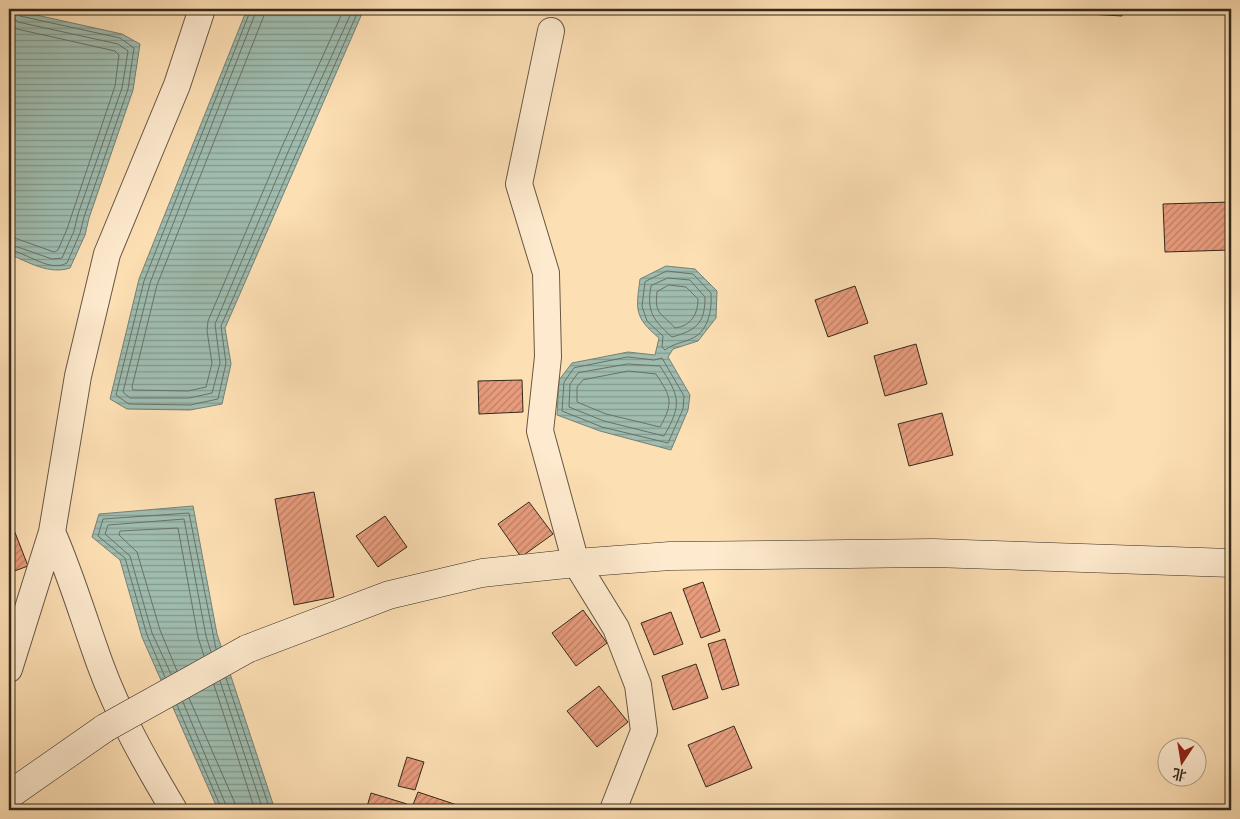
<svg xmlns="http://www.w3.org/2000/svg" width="1240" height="819" font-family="'IM FELL DW Pica','Noto Serif SC',serif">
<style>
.water{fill:url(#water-rules);stroke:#748175}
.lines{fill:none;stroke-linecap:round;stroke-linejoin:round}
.shore{stroke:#697266;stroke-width:1}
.building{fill:url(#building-hatch);stroke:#33291d}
.minor-casing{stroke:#665643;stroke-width:28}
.secondary-casing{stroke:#33291d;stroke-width:29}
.minor{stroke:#feeace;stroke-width:26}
.secondary{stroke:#feeace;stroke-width:28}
.secondary-bridge-casing{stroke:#33291d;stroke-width:29;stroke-linecap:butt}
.secondary-bridge{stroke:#feeace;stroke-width:28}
</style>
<defs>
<pattern id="water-rules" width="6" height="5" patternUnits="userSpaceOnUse" patternTransform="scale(1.25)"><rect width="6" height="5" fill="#9fbcaf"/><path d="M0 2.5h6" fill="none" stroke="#82998e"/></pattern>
<pattern id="building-hatch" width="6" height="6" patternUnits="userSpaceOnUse" patternTransform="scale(1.25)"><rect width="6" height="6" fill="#e89c7d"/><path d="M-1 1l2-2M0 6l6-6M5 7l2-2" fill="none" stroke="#bd7f66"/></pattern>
</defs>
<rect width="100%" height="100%" fill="#fddfb4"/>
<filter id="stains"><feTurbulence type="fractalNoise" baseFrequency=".004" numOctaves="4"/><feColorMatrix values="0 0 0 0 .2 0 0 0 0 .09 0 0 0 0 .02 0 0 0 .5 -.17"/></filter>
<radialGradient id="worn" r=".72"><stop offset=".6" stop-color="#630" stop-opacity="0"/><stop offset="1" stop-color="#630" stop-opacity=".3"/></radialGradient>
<path class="water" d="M9,9L122,34L140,44L133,90L89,218L85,235L70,268C49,275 28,262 9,254Z
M247,9H364L225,328L231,364L222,404L190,410L127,409L110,399L139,279Z
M666,266L695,269L717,291L716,318L698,341L673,349L668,357L690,395L688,410L671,450L600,431L557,415L559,380L572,363L628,352L655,355L659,338C634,317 636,310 640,279Z
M193,506L217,634L275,810H218L142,637L120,560L92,537L99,514Z"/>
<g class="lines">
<path class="shore" d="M251,9L144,281L116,395L129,404L190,405L218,399L226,363L221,326L359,9
M257,9L150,283L123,392L130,398H189L212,393L220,363L215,324L288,152L353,9
M265,9L263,18L157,285L132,387L133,390L188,391L206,387L212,363L207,331L208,321L281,149L344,9
M9,25L17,29L115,51L119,55L115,86L67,229L58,250L54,252L9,236
M9,244L52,259L62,258L74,231L78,214L122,88L128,51L118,44L18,22L12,16L10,9
M9,250C27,252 49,273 67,263L80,233L84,217L128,89L134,48L120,38L20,16L16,9
M667,271L693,274L711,293C712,309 709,330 693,338C683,343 674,343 665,350L662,347L663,336L647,321L642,306L645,282Z
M668,278L690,280L705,297C705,323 697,330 672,337C654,321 646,312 651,286Z
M669,285L686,287L698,299C698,314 691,326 675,328C662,313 654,315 657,292Z
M628,357L654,360L662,358L684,396L683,409L668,443L602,427L562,411L564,382L574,368Z
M628,364L660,366C679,396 683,403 664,436L604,421L569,407L570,384L578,373Z
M629,371L656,374C671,397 674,402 660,427L606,414L577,402V387L583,380Z
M177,671L160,630L137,552L119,535L120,531L178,528L198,637L204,656
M171,674L152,633L130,556L105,534L108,525L184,519L206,636L211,652
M165,677L147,635L125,558L98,536L103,519L189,513L216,649
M226,678L270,810
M220,681L263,810
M214,685L255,810
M189,698L234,801L236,810
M183,702L228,810
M177,705L222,810"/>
</g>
<path class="building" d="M1039,9H1123L1122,16L1038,11Z
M1231,202V250L1165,252L1163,204Z
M855,286L868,323L828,337L815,300Z
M916,344L927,384L885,396L874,356Z
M522,380L523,412L479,414L478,381Z
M942,413L953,455L909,466L898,424Z
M314,492L334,597L294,605L275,499Z
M529,502L553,534L521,557L498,524Z
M385,516L407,547L378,567L356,536Z
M9,517L28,566L9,573Z
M703,582L720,631L701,638L683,589Z
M583,610L607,643L576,666L552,633Z
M671,612L683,644L654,655L641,623Z
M725,639L739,685L722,690L708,644Z
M696,664L708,698L673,710L662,676Z
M599,686L628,722L597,747L567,711Z
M734,726L752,768L706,787L688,745Z
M407,757L424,762L415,790L398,786Z
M418,792L463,807L461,810H411Z
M371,793L407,804L405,810H366Z"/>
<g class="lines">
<g class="minor-casing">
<path id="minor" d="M551,31L519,184L546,273L548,357L540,431L576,563L616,628L638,685L644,731L613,810
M52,532C71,575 84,620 100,664C119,716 146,763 174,810
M9,669L52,532L78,376L107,254L177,85L202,9"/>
</g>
<g class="secondary-casing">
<path id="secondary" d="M247,649L389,595L482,573L576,563L670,556L933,553L1231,563
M9,795L105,728"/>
</g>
<use href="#minor" class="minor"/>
<use href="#secondary" class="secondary"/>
<g class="secondary-bridge-casing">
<path id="secondary-bridge" d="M105,728L247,649"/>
</g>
<use href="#secondary-bridge" class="secondary-bridge"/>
</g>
<rect width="1240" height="819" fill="none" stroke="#fddfb4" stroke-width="30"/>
<rect x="10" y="10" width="1220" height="799" fill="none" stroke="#33291d" stroke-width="2.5"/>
<rect x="15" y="15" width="1210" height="789" fill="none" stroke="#33291d"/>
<g transform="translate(1182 762) rotate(192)"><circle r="24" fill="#feeace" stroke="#ad9d87"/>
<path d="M0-4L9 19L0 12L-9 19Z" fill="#8f2418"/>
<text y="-8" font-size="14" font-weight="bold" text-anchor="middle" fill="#33291d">北</text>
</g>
<rect width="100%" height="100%" filter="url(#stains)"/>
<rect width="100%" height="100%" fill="url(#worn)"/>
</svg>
